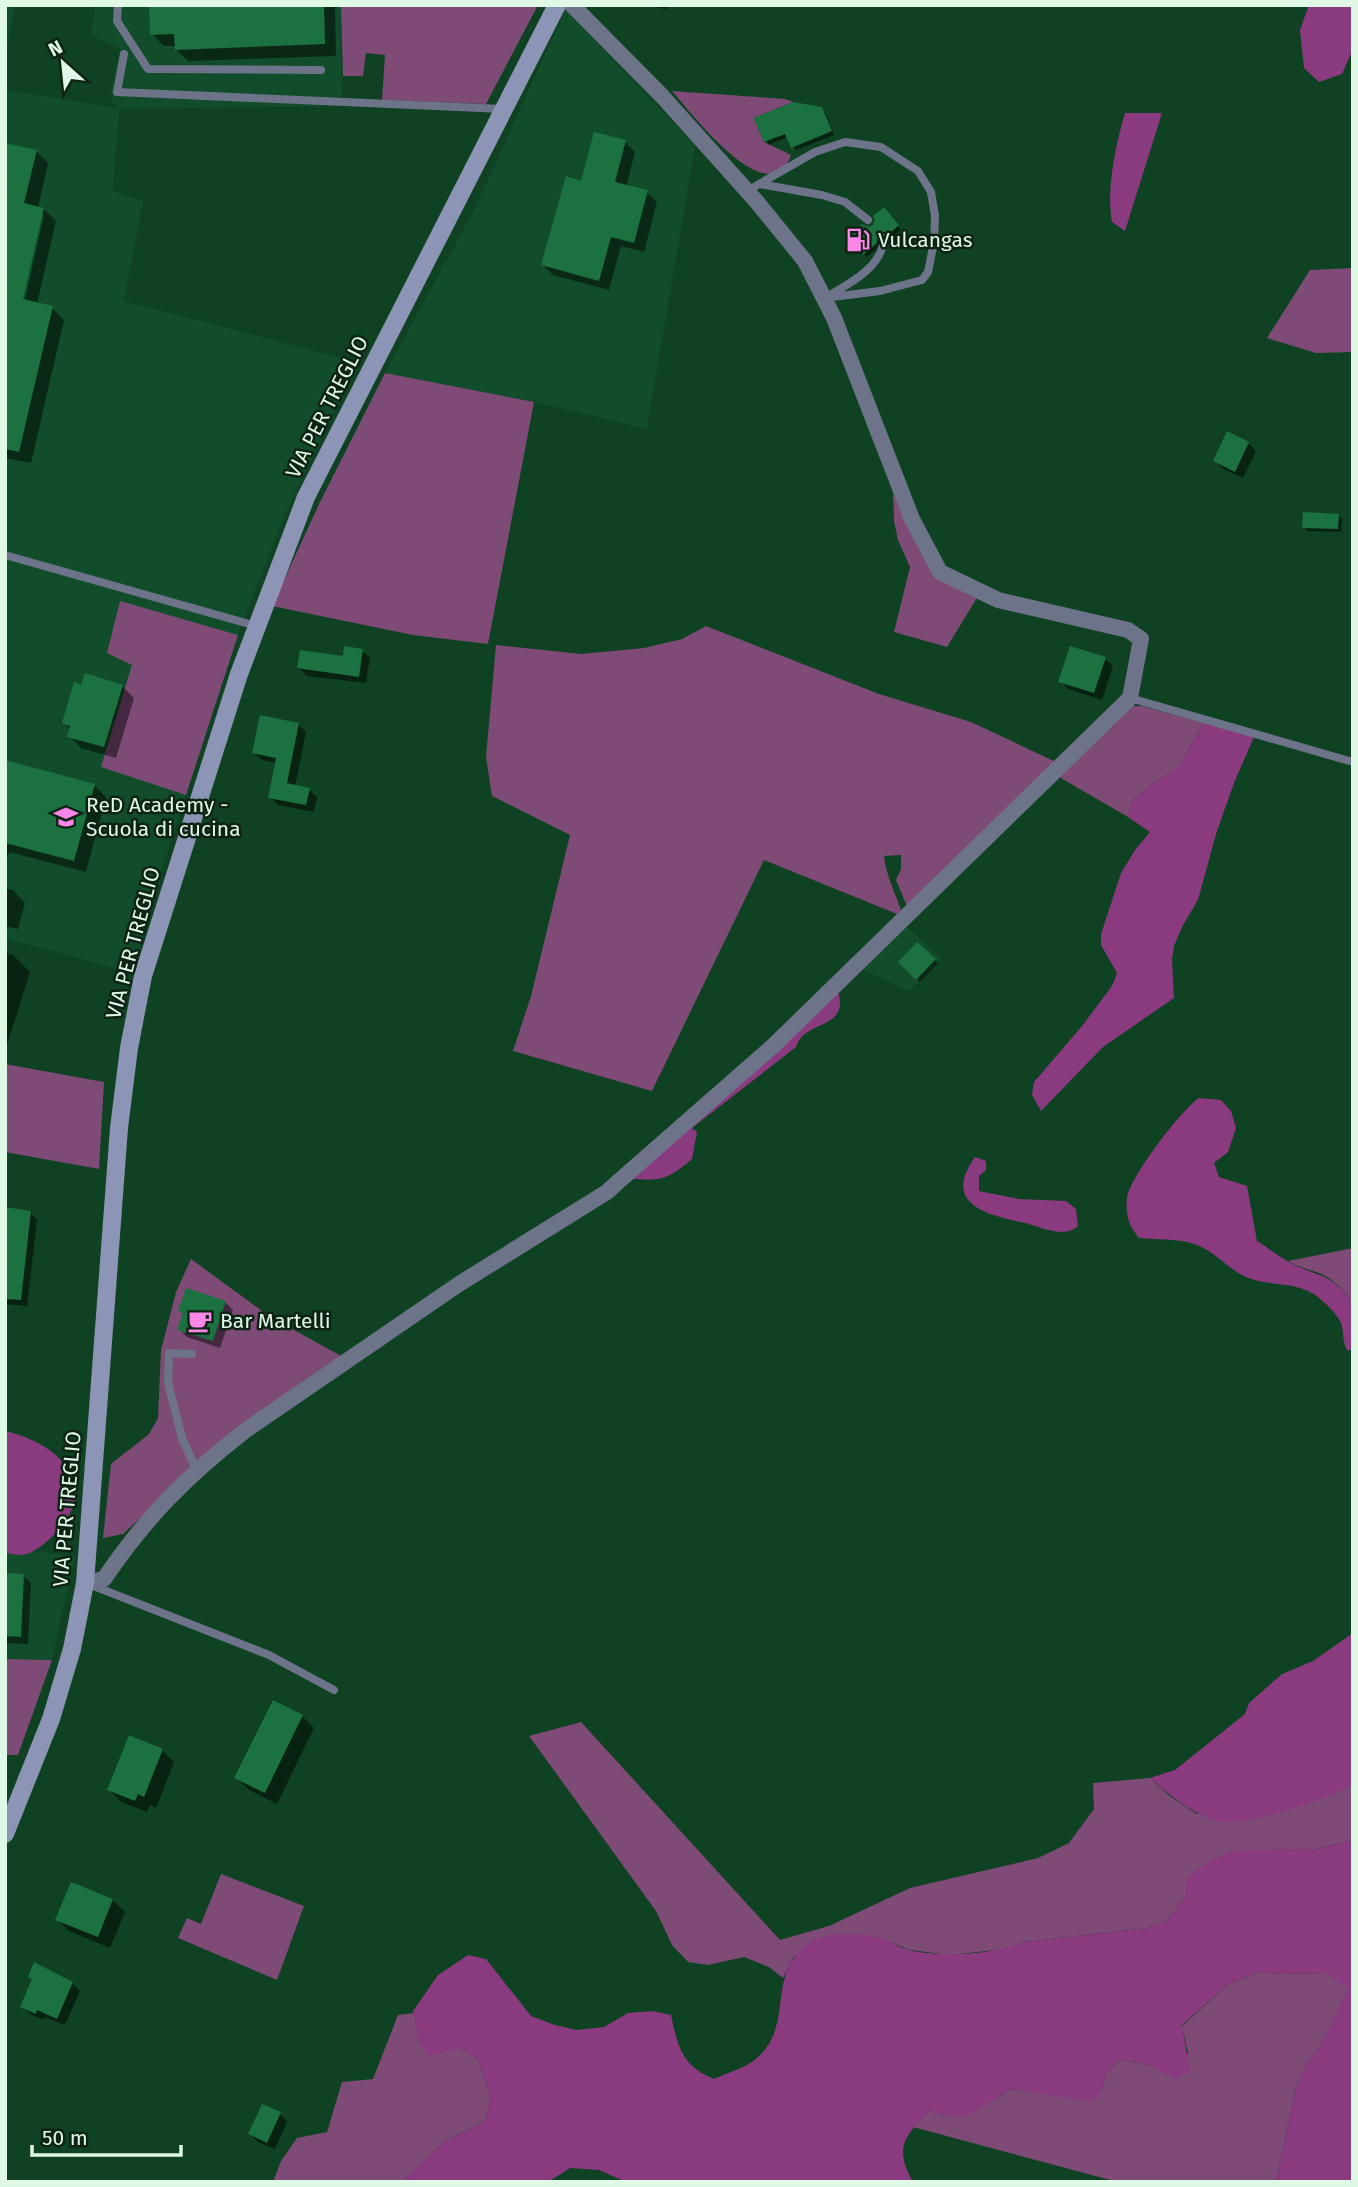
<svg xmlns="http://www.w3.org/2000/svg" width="1358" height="2187" font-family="'Fira Sans',sans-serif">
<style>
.built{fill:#114d2a}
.green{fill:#7e4b76}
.forest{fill:#8a3a7e}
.shadow{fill:#0007;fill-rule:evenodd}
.building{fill:#1b7140}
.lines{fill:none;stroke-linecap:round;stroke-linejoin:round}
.service{stroke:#6d7388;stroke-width:8}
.minor{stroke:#6d7388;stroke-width:16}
.secondary{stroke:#8c95b6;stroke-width:18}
.labels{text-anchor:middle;stroke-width:5;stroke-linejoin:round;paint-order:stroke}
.poi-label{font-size:21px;fill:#dff9e6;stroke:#0f2315;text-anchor:start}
.street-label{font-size:21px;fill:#dff9e6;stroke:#0f2315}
</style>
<rect width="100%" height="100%" fill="#0f4123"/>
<path class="built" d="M5,5H15L5,63Z
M95,5H341L342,106L119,109L113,191L143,201L124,301L358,362L288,508L234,645L155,891L133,973L5,938V90L118,108L110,98L120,48L91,36Z
M565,10L695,145L647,429L534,402L385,373L476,206Z
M905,925L942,959L909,991L859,968Z
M32,1551L75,1556L52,1660L5,1659V1553L25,1555Z"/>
<path class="green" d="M341,5H538L486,104L382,100L385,55L366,53L363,76H343Z
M672,91L785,99L793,102L754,118L764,142L791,155C769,216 690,111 672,91Z
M1353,268V352L1316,353L1267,338L1310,270Z
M385,373L534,402L488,644L413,635L272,606L320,502Z
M893,487L919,546L978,596L947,647L894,632L910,567L898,540L894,521Z
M120,601L238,635L186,795L101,767L132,665L107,653Z
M706,626L879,694L971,722L1056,762L907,906L896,880L901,869V855L884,856C886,875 895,892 901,910L897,914L764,860L652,1091L513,1051L531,996L570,835L492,796L486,757L496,645L581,654L644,648L682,639Z
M1132,706H1142L1204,723L1178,768L1153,783L1133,800L1128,817L1059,777Z
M5,1064L104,1082L99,1169L5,1152Z
M1353,1248V1302C1343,1290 1334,1279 1319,1273C1308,1269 1298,1267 1288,1261Z
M191,1259L269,1316L341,1356C261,1406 193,1470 123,1534L103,1538L111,1464L149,1434L158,1418L161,1350L176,1292Z
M5,1659L52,1660L18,1755H5Z
M581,1722L780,1940L829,1926L910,1888L1038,1858L1069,1843L1094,1809L1093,1783L1150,1778L1171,1797L1197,1814L1346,1788L1353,1784V1840L1316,1849L1292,1850L1185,1897L1168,1920L1147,1928L1024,1942L1005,1949L950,1955L910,1950L883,1939L794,1956L783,1978L769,1967L744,1957L708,1965L688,1962L672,1945L656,1911L529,1736Z
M221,1874L304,1906L277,1980L178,1938L187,1918L201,1924Z
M1258,1972L1282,1974L1326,1973L1349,1988L1323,2042L1307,2065L1296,2088L1276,2182H1118L913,2127L929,2111C955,2119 989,2103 1011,2089L1043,2093L1102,2091L1106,2074L1120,2059L1151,2066L1176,2079L1188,2053L1182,2026L1227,1985Z
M414,2013L419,2043L461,2048L477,2058L491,2097L487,2115L483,2123L445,2141L402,2182H273L281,2161L297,2138L327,2132L342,2082L373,2079L398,2015Z"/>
<path class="forest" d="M1309,5H1353V49L1342,74L1319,82L1304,68L1300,30Z
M1125,113H1162L1125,231L1112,222C1106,191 1116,143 1125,113Z
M1204,723L1254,737L1234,783L1216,834L1198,900L1183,925L1174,946L1172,959L1174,998L1103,1047L1041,1111L1032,1095L1034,1082L1082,1026L1112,986L1117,973L1101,945V934L1121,873L1135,850L1150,832L1128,817L1133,800L1153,783L1178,768Z
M838,991C850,1031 804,1019 796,1047L692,1128L697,1132L692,1159C668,1180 659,1182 627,1178Z
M1199,1098L1221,1100L1231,1111L1236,1128L1228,1152L1214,1163L1219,1177L1247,1186L1257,1241C1270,1249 1284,1261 1299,1267C1328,1279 1331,1276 1353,1302V1348L1348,1351C1341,1342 1345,1330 1340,1321C1335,1312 1325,1303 1318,1297C1300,1282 1273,1286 1251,1279C1230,1272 1218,1253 1197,1245C1179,1238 1158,1240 1139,1238C1129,1226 1125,1214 1127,1198C1130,1177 1181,1110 1199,1098Z
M975,1157L986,1161V1170L979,1176V1191L1019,1199L1066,1201L1076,1209L1078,1226C1064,1239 1041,1227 1025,1223C988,1215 941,1205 975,1157Z
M5,1431C34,1437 74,1458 76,1492C77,1514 47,1547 27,1554C21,1556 12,1554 5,1553Z
M1353,1633V1784C1333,1798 1246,1826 1223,1822C1194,1816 1172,1797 1150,1778L1175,1770L1245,1714L1249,1703L1282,1674L1313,1661Z
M1353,1840V2182H1276L1296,2088L1307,2065L1323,2042L1348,1988L1326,1973L1282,1974L1258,1972L1227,1985L1182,2025L1190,2072L1175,2079L1151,2066L1120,2059L1106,2074L1102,2091L1092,2102L1011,2089L965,2117L942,2115L929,2111C904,2137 894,2148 913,2182H626L599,2170L570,2168L548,2182H402L445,2141L483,2123L487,2115L491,2097L477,2058L461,2048L429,2056L419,2043L413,2011L438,1975L468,1955L486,1959L531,2016L555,2025L576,2030L604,2027L628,2013L652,2011L671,2015C678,2047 682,2066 714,2079C727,2073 746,2068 757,2058C796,2024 764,1971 811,1942C829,1931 863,1933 883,1939C894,1943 903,1949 913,1951C951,1957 988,1955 1024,1942L1147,1928L1168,1920L1185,1897L1187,1879L1200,1867L1227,1853L1242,1850L1316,1849Z"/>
<path class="shadow" d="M151,5H335L336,56L188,61L176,49V46H164L152,34Z
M641,5H667V9Z
M821,108L825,112L834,135L796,150L788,137L769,145L766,141Z
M625,142L635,152L626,187L647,192L657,202L644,252L621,246L609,290L553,275L543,265L582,183Z
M5,144L36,151L48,163L38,208L44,209L56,221L37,304L52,308L64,320L31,463L5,458ZM41,215H44L23,308L20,307Z
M887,212L901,230L893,236L889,234L883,236L879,247L867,257L864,254L868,228L874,226Z
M1248,443L1256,451L1243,478L1223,469L1215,461Z
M1339,516L1342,519L1341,532L1307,531L1304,527Z
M362,650L370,658L366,683L307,676L299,668L345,658Z
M1105,659L1113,666L1102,700L1068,689L1060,681Z
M122,686L134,698L116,758L81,748L69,736L71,730L64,722L83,687Z
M298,724L306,732L295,787L309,790L317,797L314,812L278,805L270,797L277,763L262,760L254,753Z
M5,762L94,785L106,797L86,872L9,852L5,867Z
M5,888L13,890L25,903L18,929L5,926Z
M917,944L938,963L920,982L900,962Z
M5,953L13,955L30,972L6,1048Z
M5,1209L31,1213L37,1220L27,1306L5,1304Z
M225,1302L233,1310L220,1348L187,1337L179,1329L184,1315L180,1311Z
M5,1575L23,1576L31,1583L28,1644L5,1643Z
M302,1716L314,1728L277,1804L249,1790L237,1778Z
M162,1750L174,1762L156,1808L150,1805L147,1812L121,1802L109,1789Z
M72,1884L113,1900L125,1912L110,1948L69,1931L57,1919Z
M72,1983L80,1991L65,2025L45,2017L44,2020L30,2014L22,2006Z
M280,2114L287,2122L275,2149L258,2142L250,2134Z"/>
<path class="building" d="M149,5H324L325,44L175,50L174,34L150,35Z
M793,102L822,107L832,131L791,148L785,134L764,142L754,118Z
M594,132L626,140L615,182L648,190L634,243L611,237L599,281L541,265L566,176L581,181Z
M5,143L37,150L24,203L44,208L23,299L53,306L19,452L5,449Z
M884,207L899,225L889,234L885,232L880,233L876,244L863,255L848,236L862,224L868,227L873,225L875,220L873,216Z
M1227,431L1249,442L1235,472L1213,461Z
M1303,512L1339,514L1338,529L1302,528Z
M344,646L363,649L359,677L297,668L300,650L343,656Z
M1070,646L1106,657L1094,693L1058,682Z
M85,673L123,685L104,747L67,737L70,726L62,723L74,682L81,685Z
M260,715L299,723L287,783L310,788L306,805L268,798L276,758L252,753Z
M5,760L95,784L74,861L5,843Z
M917,942L936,959L916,980L898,962Z
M5,1207L31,1211L21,1300L5,1299Z
M186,1288L226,1301L213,1341L177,1330L183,1313L178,1311Z
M5,1573L24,1574L21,1637L5,1636Z
M273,1700L303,1715L265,1793L234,1778Z
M129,1735L163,1749L144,1797L138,1794L135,1801L107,1790Z
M71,1882L113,1899L98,1937L55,1920Z
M34,1962L73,1982L57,2019L37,2010L36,2014L20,2007L32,1979L28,1977Z
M262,2104L281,2112L267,2143L248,2134Z"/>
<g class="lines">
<path class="service" d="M118,5L117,21L148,69L321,70
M124,54L117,92L503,109
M760,184L822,195L845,202L868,220
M747,191L815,152L845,142L881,147L918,171L931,192L935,216L934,242L928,272L922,280L880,291L824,298
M830,295C852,282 882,267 884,238
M5,555L256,626
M1130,698L1353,762
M192,1354L169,1353L168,1383L182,1438L197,1471
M91,1585L269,1655L334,1690"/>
<path class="minor" d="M85,1583L104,1579C146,1517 187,1476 246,1430L459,1284L607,1192L619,1181L773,1046L1130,698L1141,639L1128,630L998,600L940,572L912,519L834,318L805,261L757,202L662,96L572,5"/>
<path class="secondary" d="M5,1834L51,1719L72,1649L85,1583L119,1128L129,1048L143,976L239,674L306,497L557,5"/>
</g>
<defs>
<g id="fuel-bare" transform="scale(1.89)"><path d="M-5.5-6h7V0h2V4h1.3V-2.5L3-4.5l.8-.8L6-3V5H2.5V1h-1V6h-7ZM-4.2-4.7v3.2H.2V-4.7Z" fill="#fa87e8" stroke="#0f2315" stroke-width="2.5" paint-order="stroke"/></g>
<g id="school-bare" transform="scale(1.89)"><path d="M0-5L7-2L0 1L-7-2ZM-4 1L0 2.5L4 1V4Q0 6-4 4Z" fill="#fa87e8" stroke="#0f2315" stroke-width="2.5" paint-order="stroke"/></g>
<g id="cafe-bare" transform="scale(1.89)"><path d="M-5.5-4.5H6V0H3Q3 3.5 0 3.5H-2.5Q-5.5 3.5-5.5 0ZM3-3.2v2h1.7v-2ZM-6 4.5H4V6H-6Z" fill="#fa87e8" stroke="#0f2315" stroke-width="2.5" paint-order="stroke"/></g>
</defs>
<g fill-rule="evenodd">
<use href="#fuel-bare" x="858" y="240"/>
<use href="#school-bare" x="66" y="817"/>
<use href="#cafe-bare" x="200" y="1321"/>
</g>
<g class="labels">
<g class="poi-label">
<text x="878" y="247">Vulcangas</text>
<text x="86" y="812">ReD Academy -<tspan x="86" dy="24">Scuola di cucina</tspan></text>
<text x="220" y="1328">Bar Martelli</text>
</g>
<g class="street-label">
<text transform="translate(327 407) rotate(-63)" y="7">VIA PER TREGLIO</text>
<text transform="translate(133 943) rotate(-75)" y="7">VIA PER TREGLIO</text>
<text transform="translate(67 1509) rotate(-85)" y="7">VIA PER TREGLIO</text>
</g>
</g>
<rect width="1358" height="2187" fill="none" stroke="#dff9e6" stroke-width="14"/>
<g transform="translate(63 63) rotate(333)" stroke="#0f2315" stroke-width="5" paint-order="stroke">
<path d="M0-5L12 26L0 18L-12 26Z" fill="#dff9e6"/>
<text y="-10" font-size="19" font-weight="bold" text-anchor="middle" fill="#dff9e6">N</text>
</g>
<path d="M32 2145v10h149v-10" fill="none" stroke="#dff9e6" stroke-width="3.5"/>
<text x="42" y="2145" font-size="21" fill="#dff9e6" stroke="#0f2315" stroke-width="5" paint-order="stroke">50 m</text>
</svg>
